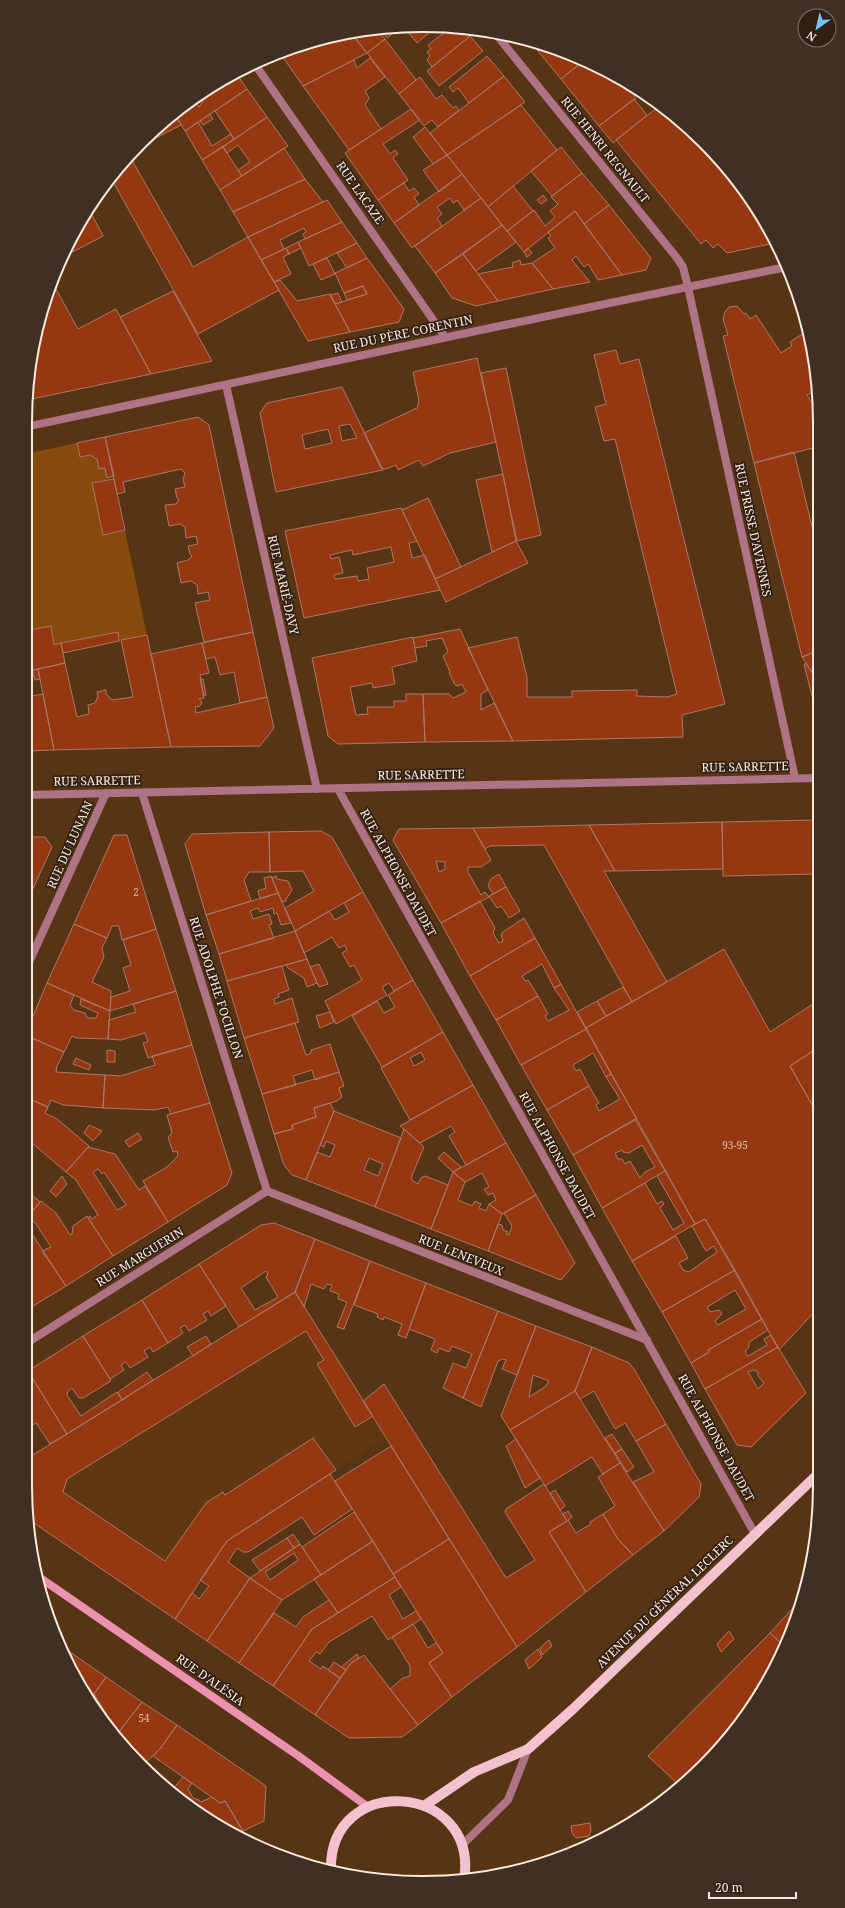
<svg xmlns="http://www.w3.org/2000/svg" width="845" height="1908" font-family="'Noto Serif',serif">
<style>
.built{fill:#603711}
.green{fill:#854a0c}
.building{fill:#953812;stroke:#aa7968;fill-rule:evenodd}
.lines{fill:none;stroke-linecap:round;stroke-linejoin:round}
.service{stroke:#ae7486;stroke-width:8}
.pedestrian{stroke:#ae7486;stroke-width:8}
.minor{stroke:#ae7486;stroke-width:8}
.secondary{stroke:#ec91ae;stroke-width:8}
.primary{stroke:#f2c2cf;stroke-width:10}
.labels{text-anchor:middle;stroke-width:3.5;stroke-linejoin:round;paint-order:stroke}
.number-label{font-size:10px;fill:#e2beaa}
.street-label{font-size:12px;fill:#fceadc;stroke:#302013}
.rim{fill:none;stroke:#fceadc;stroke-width:2}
</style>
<rect width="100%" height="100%" fill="#573414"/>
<path class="built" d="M295,1292L386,1438L227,1541L175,1619L28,1519L25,1486V1460Z"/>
<path class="green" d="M77,443L97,459L99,469L105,468L108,480L92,483L103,535L125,530L147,635L119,641L118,632L54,645L51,626L25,631V454Z"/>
<path class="building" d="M403,26L436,27L417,43Z
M392,27L396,31L387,38L382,31L387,28Z
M450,28H464L470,36L432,67L427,60L430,56L427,52L431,49L428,45Z
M377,29L385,39L367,53L351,33Z
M351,33L367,53L303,86L280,53L320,38Z
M470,36L483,51L439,86L427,71Z
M385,39L416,80L399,94L367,53Z
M531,42L546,45L538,51Z
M546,45L550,46L582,62L561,79L538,51Z
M487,56L504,76L469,103L458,88L453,92L449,87Z
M370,58L385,77L365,91L369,98L365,105L381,129L349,150L303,86L354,60L357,68Z
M582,62L623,82L636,98L599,126L561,79Z
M236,73L247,89L185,131L174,113L193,99L199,107L203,101L202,100Z
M504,76L525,102L447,155L430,133Z
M420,77L436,99L442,95L453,108L456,106L459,110L438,127L432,120L424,126L399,94Z
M247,89L267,117L234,139L215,111Z
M634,99L647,115L613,143L599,126Z
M521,105L557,150L488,207L447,155Z
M659,106L705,146L775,243L727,253L718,244L713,248L706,240L701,244L616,140Z
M411,109L420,120L383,144L390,154L395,150L398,154L393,158L408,180L378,200L345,153Z
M174,113L181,125L137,148Z
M210,114L213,119L203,125L200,121Z
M267,117L288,146L242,176L238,170L250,162L238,145L227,153L223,147Z
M198,122L212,146L231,134L234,139L202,160L185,131Z
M425,127L447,155L433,164L413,137Z
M223,147L242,176L220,190L202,160Z
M561,147L582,173L552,196L531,171Z
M284,148L305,179L233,212L220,190Z
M712,152L722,161L776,243L711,154Z
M129,155L193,267L248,237L279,290L198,334L111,178Z
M447,155L462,174L439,192L423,170Z
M582,173L609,205L584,224L575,211L524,252L507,231L534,210L545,226L555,217L550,211L558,204L551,197Z
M462,174L481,198L464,210L457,200L453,203L450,198L437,207L442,214L437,218L442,226L412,248L394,223Z
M305,179L323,202L248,237L233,212Z
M404,183L409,191L414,188L419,194L414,197L419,205L394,223L378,200Z
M513,186L533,211L507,231L488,207Z
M543,195L547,200L541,204L537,200Z
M481,198L502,225L435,273L415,246Z
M327,200L342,222L305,239L303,234L306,232L304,228L280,240L284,249L261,260L248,237Z
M609,205L651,258L646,270L622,275L584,224Z
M89,209L103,236L63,257L78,224Z
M575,211L622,275L598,280L588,264L584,267L576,256L572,260L590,282L553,289L532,263L555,248L548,238L551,236L548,232Z
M342,222L357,243L309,266L298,242Z
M502,225L516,242L476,271L463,254Z
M298,242L301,248L289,254L286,248Z
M357,243L367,258L347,268L337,253Z
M286,248L289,254L283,257L291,274L274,282L261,260Z
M528,248L532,253L527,257L524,252Z
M463,254L478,274L498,301L476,306L452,298L435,273Z
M327,258L335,274L321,280L313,264Z
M367,258L404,309L399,322L350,332L335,304L367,294L363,286L344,293L335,273Z
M520,260L521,265L532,263L553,289L498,301L478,274L513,267L512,263Z
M280,280L297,301L330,294L350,332L308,341L274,282Z
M52,282L78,329L116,309L151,374L27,400L33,345L46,295Z
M363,286L367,294L347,300L344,293Z
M173,291L212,361L151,374L120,317Z
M338,293L342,302L335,304L330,295Z
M737,306L744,314L746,313L750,319L756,315L781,353L792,346L790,342L807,331L817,370V389L807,395L817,411V447L754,463L723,336L728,335L723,319L725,312L729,307Z
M616,350L620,364L639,359L725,704L682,715L683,737L513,741L468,648L517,637L527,677V697H572V691L637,690V696L667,697L677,694L615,439L604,441L595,407L606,404L594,355Z
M477,358L496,442L450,453L423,466L419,460L398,470L396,465L386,469L381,468L364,433L417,408L419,401L413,372Z
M506,368L541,535L517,541L481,373Z
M342,387L383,470L276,492L260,413L267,403ZM350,424L357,438L342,441L339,426ZM328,429L332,443L305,449L302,435Z
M198,417L209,425L253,632L204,642L195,603L210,600L208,592L198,594L197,585L191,581L181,583L177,563L188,560L192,556L190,554L188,546L198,544L196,536L186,538L185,527L180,524L169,526L165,505L176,504L179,499L177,498L175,489L185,487L183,479L185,473L181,469L123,482L125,492L117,494L105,437Z
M105,437L114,476L107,478L105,468L99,469L97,459L90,455L80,457L77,443Z
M794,452L817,547V651L802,657L754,463Z
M503,474L516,541L492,552L476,480Z
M114,479L125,530L103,535L92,483Z
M428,498L461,567L435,579L402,510Z
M401,508L417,541L409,543L412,558L425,555L440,590L304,618L285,531ZM391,547L394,562L367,568L369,579L358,581L357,576L335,579L334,575L343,573L339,557L331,559L330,555L352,550L353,555Z
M516,541L528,563L446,602L435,579Z
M51,626L54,645L61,643L65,663L25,672V631Z
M460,629L488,690L481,694V710L494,703L513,741L425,742L423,694H449L453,698L466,692L462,684L458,686L455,685L449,673L450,672L443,656L448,652L442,638L426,641L427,646L415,648L413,638Z
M118,632L119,641L63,653L61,643Z
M253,632L267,697L240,703L234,672L220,675L215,657L206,659L202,643Z
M147,635L171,747L54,750L38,669L65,663L77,717L89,714L88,705L95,703L98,696L97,692L106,690V694L112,700L133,697L121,640Z
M413,637L417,661L392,667L395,684L373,688L372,683L350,687L356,715L368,714L367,707H394V701H406V694H423L425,742L338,744L328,736L312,658Z
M202,643L209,673L200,675L204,698L199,699L202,702L200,706L195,707L196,713L267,697L274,728L260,746L171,747L151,654Z
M817,651L818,681L802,657Z
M804,664H806L818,681V720Z
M38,669L40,679L35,680L32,670Z
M200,679H203L206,695L204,696Z
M43,694L54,750L25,751V697Z
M815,820H818V874L723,876L722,822Z
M722,822L723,869L615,871L589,825Z
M589,825L615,871H604L667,982L632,1002L544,845L490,846L485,849L473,828Z
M473,828L491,860L481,867H468V872L481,895L485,892L489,897L441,923L393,840L399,829ZM436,861L445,862V869L439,872Z
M321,831L332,837L363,892L295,931L285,908L314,891L303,871L270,872L269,832Z
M269,832L270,872H249L244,880L251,901L206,915L185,844L192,834Z
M114,835H127L156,929L122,940L119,926H112L107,938L74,924Z
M25,837H45L52,847L25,906Z
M499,874L506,887L493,894L488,886L491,879Z
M271,876L278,893L260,899L258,891L266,888L264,878Z
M276,876L277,879L288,881L292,890L286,899V901L282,902L272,878Z
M506,887L520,911L509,918L501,906L497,908L489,896Z
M363,892L413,980L394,991L389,983L382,987L387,995L336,1024L325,1001L362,980L354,965L350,967L342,953L347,950L345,945L339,948L332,937L304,953L295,931L329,911L335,920L349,912L344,903Z
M278,893L291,923L281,925L277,913L274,914L273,908L260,912L258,908L250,911L253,919L269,914L272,924L269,925L274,938L219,954L206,915Z
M480,901L495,928L493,933L499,943L503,941L501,935L503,932L524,918L535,938L470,976L441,923Z
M74,924L107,938L102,948L104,957L92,982L111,991L110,1011L47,983Z
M156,929L176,991L110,1011L111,997L130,991L123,968L131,965L123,940Z
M295,931L307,959L227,981L219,954Z
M535,938L561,984L554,988L542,964L522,976L525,981L528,980L538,996L496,1020L470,976Z
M724,949L770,1032L819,1000V1047L790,1066L819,1117V1307L779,1350L705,1219L695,1224L586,1028Z
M307,959L317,983L307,987L304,978L288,968L286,965Z
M319,964L328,984L319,987L310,967Z
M282,966L289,990L278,994L279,997L274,999L275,1004L292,998L299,1022L244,1038L227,981Z
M413,980L443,1032L382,1067L352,1016L377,1001L384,1013L395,1007L388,995Z
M47,983L74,995L70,1005L74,1010L85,1013L87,1018H96L98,1013L80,1005L81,999L110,1011L108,1039L76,1038L72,1036L64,1052L25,1035Z
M561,984L586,1029L521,1065L496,1020L538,996L548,1014L545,1016L548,1021L569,1010L554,988Z
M623,987L632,1002L606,1016L597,1001Z
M176,991L192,1045L148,1058L143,1043L148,1042L145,1033L121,1040L108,1039L109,1020L136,1012L133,1004Z
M597,1001L606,1016L586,1028L577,1012Z
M330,1012L334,1022L320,1028L316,1016Z
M295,1023L306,1055L311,1053V1050L330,1044L339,1072L315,1080L312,1070L293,1076L296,1085L262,1094L244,1038Z
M586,1029L611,1074L606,1077L593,1053L573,1065L576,1071L580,1069L589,1086L547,1110L521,1065Z
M443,1032L473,1085L410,1120L381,1068ZM421,1052L425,1060L414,1066L410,1058Z
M25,1035L64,1052L57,1066L56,1072L105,1075L103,1108L63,1105L51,1100L48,1107L25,1097Z
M192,1045L210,1103L171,1114L168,1107L155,1110L103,1108L105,1075L121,1076L155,1065L152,1056Z
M107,1050L115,1051V1062H107Z
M813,1051L819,1061V1117L790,1066Z
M76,1058L91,1065L89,1070L73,1064Z
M339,1072L344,1086L339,1088L342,1097L337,1101L314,1108L316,1117L292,1125L293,1129L274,1134L262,1094Z
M611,1074L637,1119L573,1155L547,1110L589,1086L599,1103L596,1105L599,1111L620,1099L606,1077Z
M473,1085L506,1143L466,1165L449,1136L455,1132L451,1126L420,1143L400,1126Z
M25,1097L48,1107L45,1113L57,1119L89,1146L66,1172L25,1137Z
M210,1103L232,1173L227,1185L168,1222L143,1181L167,1167L178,1156L177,1151L173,1152L168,1137L172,1133L167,1115Z
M330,1103L334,1111L306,1180L292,1175L284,1165L274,1134L293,1129L292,1125L316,1117L314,1108Z
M334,1111L401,1138L375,1207L306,1180L317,1152L330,1157L335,1145L326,1141L324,1147L320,1145ZM369,1158L383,1164L378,1176L364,1170Z
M635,1119L665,1171L602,1208L573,1155ZM642,1145L655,1167L645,1172L640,1178L630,1161L625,1164L622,1159H618L615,1153L622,1150L623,1152L629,1153Z
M89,1125L102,1131L93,1141L84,1133Z
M404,1129L424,1147L411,1178L413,1181L418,1184L421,1178L425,1176L448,1185L431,1229L375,1207Z
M138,1133L142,1139L129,1147L125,1141Z
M506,1143L536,1195L502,1214L489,1204L496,1200L493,1193L488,1195L484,1189L489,1187L482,1173L465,1182L453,1172Z
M88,1147L115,1154L139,1190L145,1186L168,1222L113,1256L88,1218L90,1216L92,1219L98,1215L76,1180L66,1172ZM98,1169L102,1174L104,1172L126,1205L119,1209L117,1210L93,1172Z
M444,1152L461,1167L453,1172L438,1158Z
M665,1171L695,1224L632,1261L602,1208L645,1183L657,1204L662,1201L664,1204L660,1208L673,1230L684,1223L657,1176Z
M453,1172L465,1182L458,1200L472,1206L475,1201L481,1204L479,1208L486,1211L489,1204L502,1214L488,1251L431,1229Z
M62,1176L67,1184L56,1197L50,1191Z
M25,1189L40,1202L25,1220Z
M536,1195L575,1263L561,1280L488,1251L498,1224L502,1225L503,1230L508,1232L506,1234L509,1235L512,1226L504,1213Z
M41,1201L56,1213L70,1235L72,1234L73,1226L87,1216L113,1256L66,1286L42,1251L51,1247L36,1224L32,1220L27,1226L25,1223V1220Z
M705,1219L735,1270L662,1312L632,1261L676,1236L688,1258L679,1263L683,1270L689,1272L717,1252L714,1246L706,1251L692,1226Z
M25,1223L66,1286L25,1311V1260L31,1257L25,1248Z
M274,1223L315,1239L295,1292L239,1327L199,1264L261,1225ZM266,1271L268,1274L266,1277L278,1297L255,1310L241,1288Z
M315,1239L370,1261L344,1329L337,1327L347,1302L338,1299L339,1294L330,1291L332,1285L327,1284L324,1289L311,1284L304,1307L295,1292Z
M370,1261L426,1283L406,1338L398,1335L402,1324L384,1317L383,1320L377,1317L378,1314L354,1305Z
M199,1264L226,1306L211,1316L208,1311L203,1314L207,1320L189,1331L185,1325L180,1328L183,1333L168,1343L142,1300Z
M735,1270L762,1319L708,1350L709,1352L691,1363L662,1312ZM735,1290L746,1309L718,1325L715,1321L722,1314L719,1310L710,1312L707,1307Z
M426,1283L498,1311L463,1398L443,1388L453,1363L466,1368L472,1354L452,1346L449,1352L439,1348L437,1353L431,1350L435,1339L409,1329Z
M295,1292L373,1416L355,1427L317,1364L324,1360L306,1331L67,1479L63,1492L165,1561L206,1503L223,1492L225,1495L313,1438L336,1470L227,1541L175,1619L28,1519L25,1486V1460Z
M142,1300L168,1343L153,1352L150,1347L144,1351L148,1357L130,1368L126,1362L121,1365L124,1370L110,1379L83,1336Z
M498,1311L536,1326L517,1375L502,1369L506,1360L503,1359L498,1361L481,1407L463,1398Z
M762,1319L768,1330L749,1342V1347L745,1352L748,1356L767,1345L764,1339L771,1335L778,1347L705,1389L691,1363L709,1352L708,1350Z
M536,1326L592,1347L575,1391L510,1430L501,1416ZM533,1375L549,1381L545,1387L529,1397Z
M83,1336L111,1381L83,1398H79L72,1388L68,1391L67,1395L81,1416L117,1392L122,1400L67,1434L28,1371Z
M206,1336L211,1344L193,1356L187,1347Z
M592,1347L629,1363L634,1369L666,1424L636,1441L625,1423L615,1429L594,1391L580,1399L575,1391Z
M778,1347L806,1393L751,1447L737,1445L705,1389ZM753,1370L758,1372V1376L764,1383L758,1389L748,1372Z
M28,1371L67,1434L50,1444L36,1423L25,1430V1373Z
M147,1372L153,1380L122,1400L118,1392Z
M384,1384L506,1578L535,1560L505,1512L506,1509L544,1484L567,1521L549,1532L586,1592L517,1647L363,1401Z
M575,1391L620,1463L603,1474L592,1457L545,1486L510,1430Z
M666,1424L701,1484L699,1497L664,1531L633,1482L654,1472L636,1441Z
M612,1434L622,1449L615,1453L605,1438Z
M516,1439L540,1478L525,1488L506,1446Z
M25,1445L32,1455L25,1460Z
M391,1446L449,1539L393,1574L335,1481Z
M622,1449L634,1467L627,1472L615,1453Z
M620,1463L664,1531L633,1555L618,1539L603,1514L615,1506L598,1477Z
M330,1474L352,1509L314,1535L302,1517L248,1552H243L237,1548L228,1562L250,1578L207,1641L175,1619L192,1593L199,1599L209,1586L200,1580L227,1541Z
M555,1490L565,1506L560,1510L550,1493Z
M568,1511L572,1517L568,1520L576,1533L591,1524L590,1522L603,1514L618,1539L633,1555L586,1592L549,1532L567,1521L563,1514Z
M354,1512L373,1541L321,1575L302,1547Z
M293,1534L300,1544L294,1548L287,1538Z
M287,1538L294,1548L260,1571L252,1560Z
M449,1539L517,1647L452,1697L429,1663L443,1653L393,1574Z
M373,1541L395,1577L338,1613L314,1579Z
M300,1544L321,1575L282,1600L250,1578ZM294,1553L298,1560L270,1580L265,1572Z
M395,1577L401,1587L389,1595L403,1619L416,1611L421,1619L388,1640L372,1616L329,1642L320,1654L316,1652L309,1661L321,1669L323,1666L340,1678L315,1715L273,1686L312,1629Z
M250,1578L282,1600L239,1663L207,1641Z
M803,1597L799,1613L784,1646L770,1633Z
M329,1600L338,1613L312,1629L273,1686L239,1663L274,1613L296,1627L303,1617Z
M413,1624L428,1648L436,1643L443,1653L429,1663L452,1697L418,1725L390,1689L403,1678L410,1676V1666L392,1637Z
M729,1631L734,1639L721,1652L717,1644Z
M770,1633L784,1646L767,1684L722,1747L681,1787L648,1756Z
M549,1640L552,1646L542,1655L540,1648Z
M61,1646L70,1652L66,1658Z
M538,1649L542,1657L529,1669L525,1660Z
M70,1652L106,1677L94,1694L132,1756L123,1747L78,1684L66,1658Z
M357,1654L359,1658L351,1663L346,1670L341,1667Z
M364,1655L418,1725L402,1737L349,1738L315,1715L351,1663Z
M334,1662L346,1670L340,1678L328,1670Z
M106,1677L142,1702L118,1733L94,1694Z
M142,1702L177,1725L160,1749L142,1766L132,1756L118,1733Z
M177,1725L266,1786L264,1821L243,1831L225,1801L220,1803L153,1756L160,1749Z
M183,1777L192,1783L188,1789L193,1798L199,1800L201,1802L212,1797L220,1803L225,1801L243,1831L235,1835L224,1830L168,1790L174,1788Z
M590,1823L591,1830L589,1836L576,1838L572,1833L571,1826Z
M243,1831L248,1841L235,1835Z"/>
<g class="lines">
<path class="service" d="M462,1845L508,1800L528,1749"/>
<path class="pedestrian" d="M688,287L795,778"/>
<path class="minor" d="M495,33L677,258L683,267L688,287
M254,63L445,337
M226,385L317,789
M25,427C279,374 533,317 787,267
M338,789L755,1534
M142,793L267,1191
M25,795L818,778
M25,971L106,793
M267,1191L647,1340
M25,1344L267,1191"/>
<path class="secondary" d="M36,1575L300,1757L368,1807
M465,1877L500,1874"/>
<path class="primary" d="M424,1806L474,1772L528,1749L573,1709L820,1472
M331,1872C327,1771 480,1782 464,1880"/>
</g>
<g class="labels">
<g class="number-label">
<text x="136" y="896">2</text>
<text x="735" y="1149">93-95</text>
<text x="144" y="1722">54</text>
</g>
<g class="street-label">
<text transform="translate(605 150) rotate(51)" y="4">RUE HENRI REGNAULT</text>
<text transform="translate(360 193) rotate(55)" y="4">RUE LACAZE</text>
<text transform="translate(403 334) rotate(-12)" y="4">RUE DU PÈRE CORENTIN</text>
<text transform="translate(753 530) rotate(78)" y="4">RUE PRISSE D'AVENNES</text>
<text transform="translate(283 585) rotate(77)" y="4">RUE MARIÉ-DAVY</text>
<text transform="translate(745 767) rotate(-1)" y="4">RUE SARRETTE</text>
<text transform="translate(421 775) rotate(-1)" y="4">RUE SARRETTE</text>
<text transform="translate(97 781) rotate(-1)" y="4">RUE SARRETTE</text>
<text transform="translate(70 845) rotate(-66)" y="4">RUE DU LUNAIN</text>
<text transform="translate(398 873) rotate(61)" y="4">RUE ALPHONSE DAUDET</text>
<text transform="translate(216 988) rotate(72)" y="4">RUE ADOLPHE FOCILLON</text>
<text transform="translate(557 1156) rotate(61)" y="4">RUE ALPHONSE DAUDET</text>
<text transform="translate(461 1255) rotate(22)" y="4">RUE LENEVEUX</text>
<text transform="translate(140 1257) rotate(-32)" y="4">RUE MARGUERIN</text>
<text transform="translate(716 1438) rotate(61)" y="4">RUE ALPHONSE DAUDET</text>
<text transform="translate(665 1602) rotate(-44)" y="4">AVENUE DU GÉNÉRAL LECLERC</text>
<text transform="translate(210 1680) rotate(35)" y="4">RUE D'ALÉSIA</text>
</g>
</g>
<path d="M0 0H845V1908H0ZM422 32H423A390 390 0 0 1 813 422V1486A390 390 0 0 1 423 1876H422A390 390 0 0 1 32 1486V422A390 390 0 0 1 422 32Z" fill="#403023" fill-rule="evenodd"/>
<path class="rim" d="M422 32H423A390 390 0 0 1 813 422V1486A390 390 0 0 1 423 1876H422A390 390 0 0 1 32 1486V422A390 390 0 0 1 422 32Z"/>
<g transform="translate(817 28) rotate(214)"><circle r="19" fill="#302013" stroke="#827163"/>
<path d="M0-3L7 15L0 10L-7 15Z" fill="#73c1f5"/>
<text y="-6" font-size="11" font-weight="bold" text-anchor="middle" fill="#fceadc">N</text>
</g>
<path d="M709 1892v6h87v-6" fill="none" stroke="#fceadc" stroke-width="2"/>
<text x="715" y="1892" font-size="12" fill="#fceadc" stroke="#302013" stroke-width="3" paint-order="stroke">20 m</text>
</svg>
